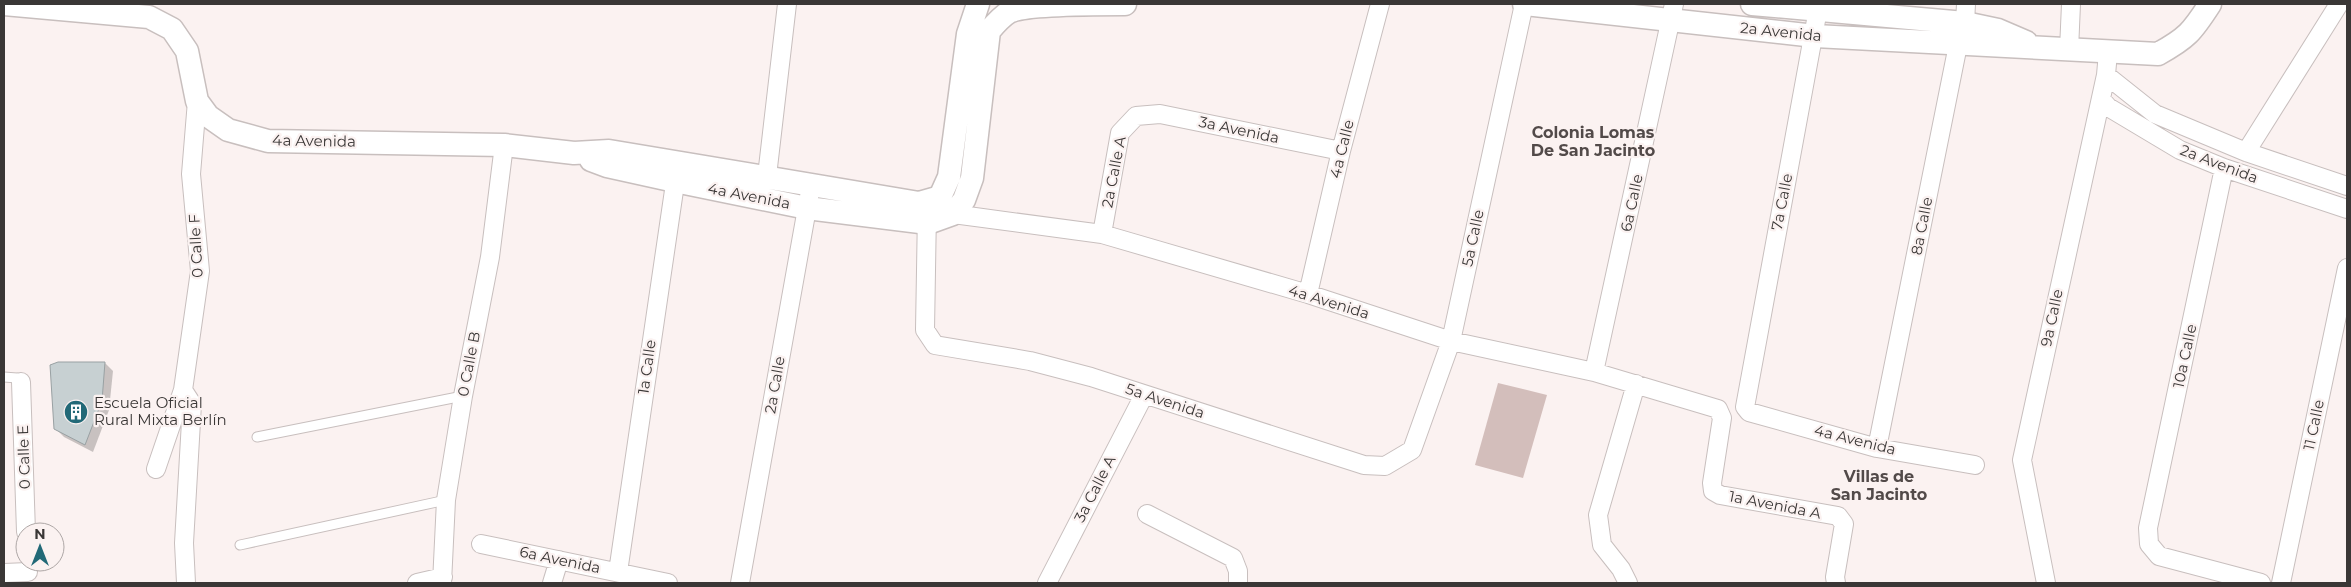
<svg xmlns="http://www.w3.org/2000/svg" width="2351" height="587" font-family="Montserrat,sans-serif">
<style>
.park{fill:#d3bebb}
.shadow{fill:#0003}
.building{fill:#c7d0d2;stroke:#99a1a3}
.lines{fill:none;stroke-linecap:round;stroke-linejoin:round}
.service-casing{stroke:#c8bfbe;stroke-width:11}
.minor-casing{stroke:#c8bfbe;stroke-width:20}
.tertiary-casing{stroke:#c8bfbe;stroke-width:25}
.service{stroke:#fff;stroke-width:9}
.minor{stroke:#fff;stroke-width:18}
.tertiary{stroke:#fff;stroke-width:22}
.labels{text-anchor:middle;stroke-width:4.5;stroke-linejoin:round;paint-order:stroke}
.street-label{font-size:15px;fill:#3a3736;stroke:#fbf2f1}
.poi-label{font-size:15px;fill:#3a3736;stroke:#fbf2f1;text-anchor:start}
.neighbourhood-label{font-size:16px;font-weight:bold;fill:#524a49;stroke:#fbf2f1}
</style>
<rect width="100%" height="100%" fill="#fbf2f1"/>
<path class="park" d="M1498,383L1547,395L1523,478L1475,465Z"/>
<path class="shadow" d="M105,363L113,371L109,410L93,452L64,437L56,429Z"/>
<path class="building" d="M58,362H105L102,401L85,445L54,429L50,365Z"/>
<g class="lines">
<g class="service-casing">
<path id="service" d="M4,377L17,378L21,382
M257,437L463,396
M240,545L446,500"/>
</g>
<g class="minor-casing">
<path id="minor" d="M1819,4L1745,407L1749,412L1877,448L1975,465
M2069,50L2071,4
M2106,75L2155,114L2246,152L2347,186
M2101,99L2108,107L2180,150L2224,168L2347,209
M2246,152L2339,4
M2224,168L2148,528L2149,544L2159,556L2261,583
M767,176L787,4
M948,207L953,214L1102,234L1308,294L1451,341L1594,372L1718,409L1722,418L1712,483L1713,491L1720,495L1838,516L1844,524L1835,577L1836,583
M927,211L925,330L935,345L1030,361L1091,377L1364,465L1385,466L1412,450L1451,341L1524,4
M1102,234L1120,133L1136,116L1160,114L1341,151
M1308,294L1341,151L1380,4
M1594,372L1674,4
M21,382L26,532
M1877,448L1958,45L1965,23L1966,4
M156,469L183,390
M1147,514L1233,558L1238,571V583
M481,544L668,583
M618,572L677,170
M4,573L28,572
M186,583L184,543L192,404L183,390L200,271L191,174L197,101
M417,583L443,577
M442,583L446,500L463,396L490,257L504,145
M552,583L559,560
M740,583L811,186
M1047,583L1144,395
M1628,583L1621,569L1602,545L1598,515L1636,384
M2046,583L2022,460L2106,75L2108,52
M2281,583L2347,268"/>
</g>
<g class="tertiary-casing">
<path id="tertiary" d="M4,4L149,17L172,29L187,51L197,101L208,116L228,130L268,141L504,145L574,153L609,151L919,203L940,197L949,177L968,34L978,4
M1524,4L1815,36L2158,54C2187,38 2192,32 2210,4
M1752,4L1965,23L1998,30L2026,42
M591,160L607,166L675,181L807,208L928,223L953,214L964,200L972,178L989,31C995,24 1001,17 1009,12C1025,4 1102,4 1125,4"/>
</g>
<use href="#service" class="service"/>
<use href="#minor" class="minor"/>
<use href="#tertiary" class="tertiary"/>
</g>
<defs>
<g id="building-disc" transform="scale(1.25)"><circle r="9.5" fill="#226977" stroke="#fbf2f1"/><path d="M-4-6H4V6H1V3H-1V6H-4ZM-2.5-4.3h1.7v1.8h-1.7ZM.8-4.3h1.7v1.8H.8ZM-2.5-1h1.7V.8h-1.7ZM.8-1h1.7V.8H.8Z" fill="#fff"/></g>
</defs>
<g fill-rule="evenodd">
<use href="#building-disc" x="76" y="412"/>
</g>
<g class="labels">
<g class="street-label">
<text transform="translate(1781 32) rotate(6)" y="5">2a Avenida</text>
<text transform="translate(1239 130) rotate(12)" y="5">3a Avenida</text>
<text transform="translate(314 141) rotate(1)" y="5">4a Avenida</text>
<text transform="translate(1342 149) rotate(-76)" y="5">4a Calle</text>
<text transform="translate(2219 164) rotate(21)" y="5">2a Avenida</text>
<text transform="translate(1114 172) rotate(-79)" y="5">2a Calle A</text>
<text transform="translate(749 196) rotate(11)" y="5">4a Avenida</text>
<text transform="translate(1782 202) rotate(-79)" y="5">7a Calle</text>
<text transform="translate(1632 203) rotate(-78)" y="5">6a Calle</text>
<text transform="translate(1922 226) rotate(-79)" y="5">8a Calle</text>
<text transform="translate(1473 238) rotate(-78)" y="5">5a Calle</text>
<text transform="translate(196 246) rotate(-93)" y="5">0 Calle F</text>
<text transform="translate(1329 302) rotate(17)" y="5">4a Avenida</text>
<text transform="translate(2052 318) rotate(-78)" y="5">9a Calle</text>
<text transform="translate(2185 356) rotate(-78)" y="5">10a Calle</text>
<text transform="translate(469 364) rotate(-79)" y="5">0 Calle B</text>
<text transform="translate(647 367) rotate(-82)" y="5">1a Calle</text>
<text transform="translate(775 385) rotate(-80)" y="5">2a Calle</text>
<text transform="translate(1165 401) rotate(18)" y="5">5a Avenida</text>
<text transform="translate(2314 425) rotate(-78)" y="5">11 Calle</text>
<text transform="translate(1855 440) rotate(14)" y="5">4a Avenida</text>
<text transform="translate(24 457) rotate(-92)" y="5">0 Calle E</text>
<text transform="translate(1095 489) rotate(-63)" y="5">3a Calle A</text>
<text transform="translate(1775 505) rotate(11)" y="5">1a Avenida A</text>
<text transform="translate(560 560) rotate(12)" y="5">6a Avenida</text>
</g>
<g class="poi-label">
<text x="94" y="408">Escuela Oficial<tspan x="94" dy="17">Rural Mixta Berlín</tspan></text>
</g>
<g class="neighbourhood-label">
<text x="1593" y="138">Colonia Lomas<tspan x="1593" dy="18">De San Jacinto</tspan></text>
<text x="1879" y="482">Villas de<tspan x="1879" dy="18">San Jacinto</tspan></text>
</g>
</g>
<rect width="2351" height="587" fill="none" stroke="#3a3736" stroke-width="10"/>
<g transform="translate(40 547)"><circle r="24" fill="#fbf2f1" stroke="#aea7a6"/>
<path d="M0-4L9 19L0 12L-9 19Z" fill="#226977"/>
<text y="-8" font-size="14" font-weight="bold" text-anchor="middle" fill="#3a3736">N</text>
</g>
</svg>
